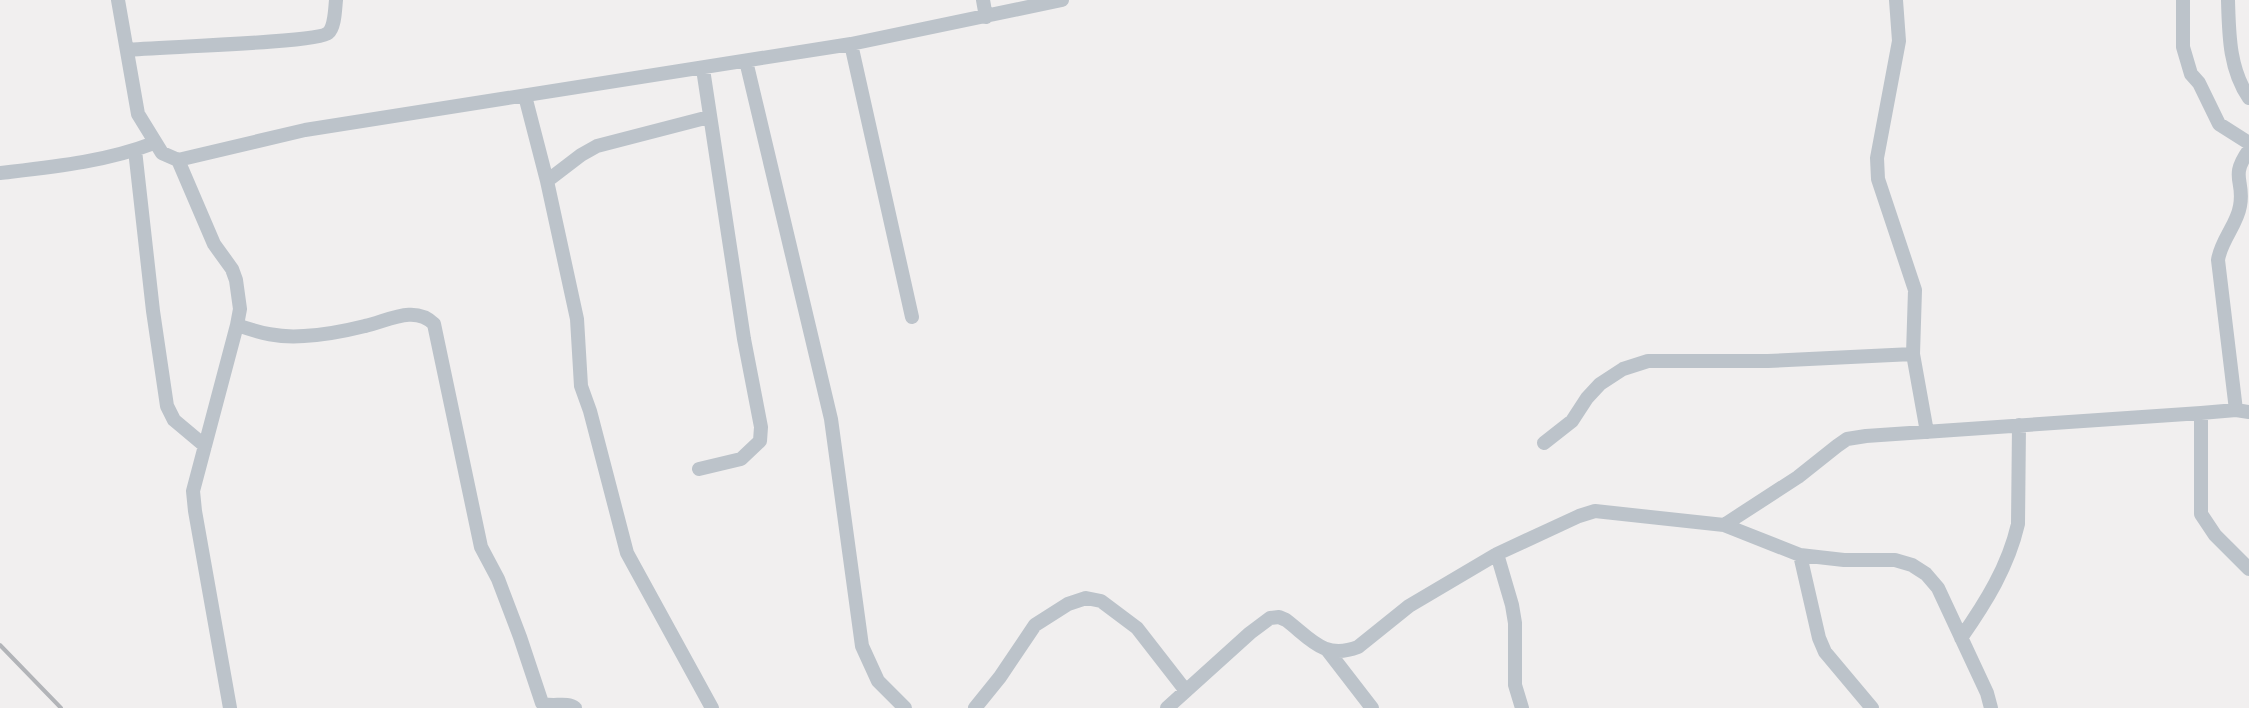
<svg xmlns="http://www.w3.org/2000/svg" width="2249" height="708" font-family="'Fira Sans',sans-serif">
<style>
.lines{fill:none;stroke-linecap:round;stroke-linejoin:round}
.street{stroke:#bcc3ca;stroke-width:14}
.rail{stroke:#b2b4b8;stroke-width:4}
</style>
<rect width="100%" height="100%" fill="#f1efef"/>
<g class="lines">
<path class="street" d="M118,0L138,114L162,153L178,160L305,130L851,44L1062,0
M983,0L986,17
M1896,0L1899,41L1877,158L1878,179L1915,290L1913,354L1927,432
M2183,0V47L2191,74L2199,83L2219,124L2249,143
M2228,0C2229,34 2229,69 2249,98
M851,44L912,317
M127,50C154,47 317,43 328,33C335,27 335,9 336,0
M746,61L831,419L862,646L878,681L905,708
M525,96L547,181L577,319L581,386L590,411L627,553L712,708
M135,150L153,311L167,406L174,420L205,446
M178,160L214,244L232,269L236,280L240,309L237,325L193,491L195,511L230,708
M0,173C52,167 105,162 154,143
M547,181L581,155L597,146L709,117
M237,325C260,333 279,338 304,336C325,335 345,331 365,326C386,322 414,304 434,324L481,547L498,579L520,637L542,703C552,708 566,701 575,708
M2236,410L2218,260C2221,240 2237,225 2240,206C2245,180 2229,178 2249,150
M2201,413V514L2215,535L2249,569
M1544,443L1572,421L1587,398L1600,384L1623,369L1648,361H1768L1913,354
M699,469L741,459L760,441L761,427L744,339L703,69
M1724,525L1798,477L1837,446L1847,439L1866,436L2201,413L2236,410L2249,412
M1497,554L1512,605L1515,623V685L1522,708
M1800,555L1819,638L1825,652L1872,708
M1961,638C1986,602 2008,567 2018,524L2019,425
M1328,651L1372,708
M975,708L1000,677L1035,625L1068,604L1086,598L1101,601L1137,628L1186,691
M1167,708L1250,633L1270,618L1279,617L1286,620C1311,639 1324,660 1358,647L1409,606L1497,554L1579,516L1595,511L1724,525L1800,555L1844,560H1895L1912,565L1926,574L1938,588L1987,693L1991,708"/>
<path class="rail" d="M0,645L61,708"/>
</g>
</svg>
